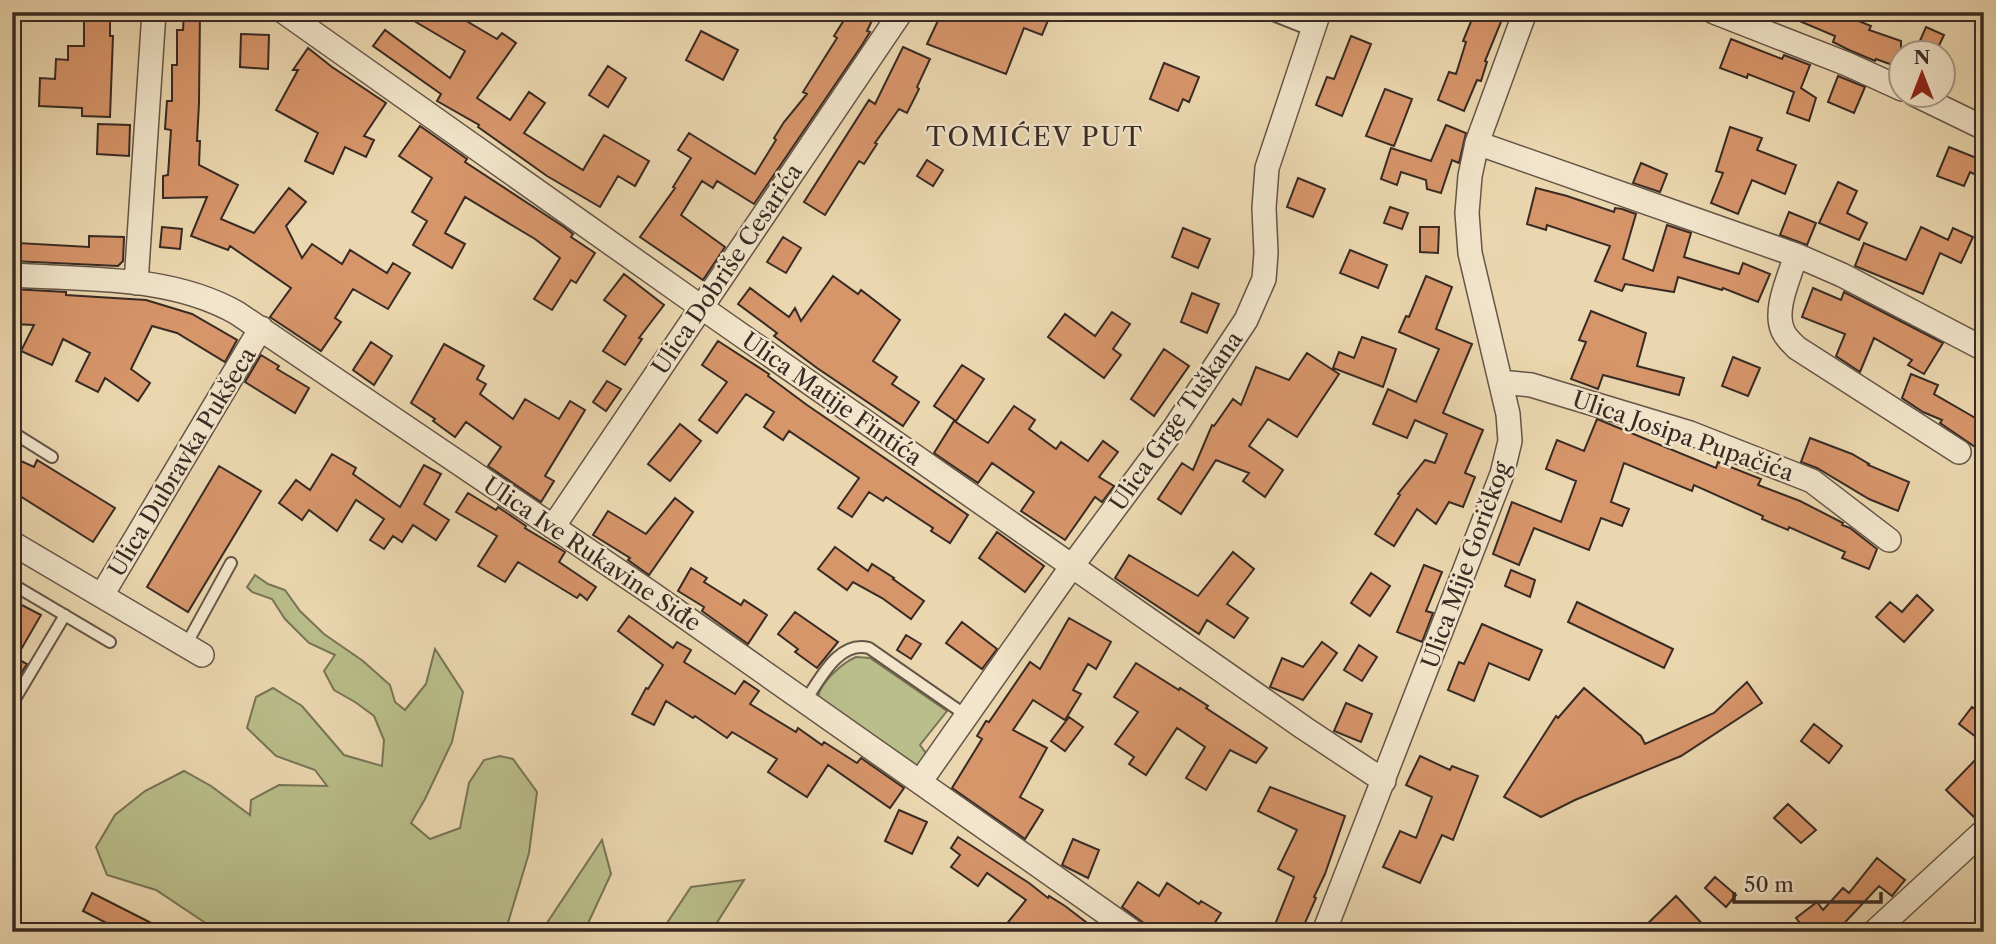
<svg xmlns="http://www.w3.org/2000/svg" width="1996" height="944" font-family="'Libre Caslon Text',serif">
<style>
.green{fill:#b9be8a;stroke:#787457;stroke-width:2}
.building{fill:#d7956a;stroke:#382a24;stroke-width:2}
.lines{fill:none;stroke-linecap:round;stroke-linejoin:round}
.service-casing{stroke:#655547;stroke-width:14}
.minor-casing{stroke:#655547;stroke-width:26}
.service{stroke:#f2e5cb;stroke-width:10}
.minor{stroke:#f2e5cb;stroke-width:23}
.labels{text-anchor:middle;stroke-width:5;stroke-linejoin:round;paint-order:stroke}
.street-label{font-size:23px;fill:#382a24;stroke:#f2e5cb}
.quarter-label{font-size:26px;letter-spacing:2px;fill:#382a24;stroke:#f2e5cb}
</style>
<rect width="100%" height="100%" fill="#ebd7af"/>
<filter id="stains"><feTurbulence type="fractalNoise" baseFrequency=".00286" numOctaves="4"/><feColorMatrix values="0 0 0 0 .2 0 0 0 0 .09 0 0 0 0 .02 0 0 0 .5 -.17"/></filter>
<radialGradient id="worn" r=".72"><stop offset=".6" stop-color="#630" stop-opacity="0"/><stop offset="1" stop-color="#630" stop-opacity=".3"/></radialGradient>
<path class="green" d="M255,575L268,584L285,590L300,611L324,634L363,661L390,685L395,702L405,710L426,684L435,649L463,692L452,742L425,799L411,823L430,839L460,828L469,783L484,760L500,756L513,759L537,792L529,853L507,926L521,932H219L156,890L107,875L96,847L115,815L145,791L184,771L211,786L250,815L251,800L279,785L327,786L315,770L276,756L247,728L256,697L273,688L302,706L344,755L382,766L384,740L374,716L355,702L334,690L324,671L335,655L309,643L285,619L272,599L252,592L247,587Z
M856,657L870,658L947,711L920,745L929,757L918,767H914L818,697C821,682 842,663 856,657Z
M602,840L611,874L584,932H541Z
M744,880L711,932H661L691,887Z"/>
<path class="building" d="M84,12H110V36H113L110,117L82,116V108L39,106L40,78L55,79L56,59L68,60V46H84Z
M184,12H200L199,103L197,141H200L199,165L238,185L221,219L254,233L289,188L306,202L286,226L302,258L312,244L342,264L350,250L387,273L393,263L410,273L388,309L353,289L335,318L341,322L321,351L270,317L291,288L230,246L228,250L191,236L207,197L163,198V176L168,175L171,130L165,129L167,101H172V65H177V30H183Z
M399,12H451L497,39L502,33L516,43L477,98L510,120L529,92L545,103L524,133L583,170L604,135L649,161L635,186L618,176L600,207L547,176L478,127L479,125L437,101L441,94L373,46L385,30L450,78L465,51Z
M849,12H876L867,31L870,32L862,45L754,204L717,181L713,188L702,181L681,215L725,247L703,280L640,237L675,188L673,187L691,158L678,150L689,133L755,174L776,140L774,138L784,122L807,94L803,92L837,38L834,36Z
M942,12H1035L1049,18L1042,35L1024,28L1006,74L927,44Z
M1475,12H1505L1485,61L1487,62L1481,81L1477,80L1464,111L1438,100L1449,72L1456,74L1466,42L1463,41Z
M1778,12H1837L1871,26L1869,30L1901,41V68L1876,59L1875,61L1849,50L1833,42L1835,36Z
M1926,27L1944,35L1936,52H1915Z
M701,31L738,50L723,80L686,60Z
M241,34L269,35L268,69L240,67Z
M1351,36L1371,44L1342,116L1316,105L1327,77L1334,79Z
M1731,39L1782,59L1784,55L1810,65L1801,88L1816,98L1809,121L1787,113L1794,92L1748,74L1747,78L1720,68Z
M903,47L930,59L917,87L919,89L907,113L899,109L875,143L877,144L864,164L859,161L825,215L804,202L869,100L875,104Z
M308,48L332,67L386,103L364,136L374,140L366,157L345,147L333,174L305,161L318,133L276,110L298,70H293Z
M1164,63L1199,77L1189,102L1183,99L1178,111L1150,99Z
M608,66L626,78L608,107L589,95Z
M1838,76L1865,87L1854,113L1828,102Z
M1385,89L1412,99L1394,146L1366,136Z
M98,124L130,125L129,156L97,154Z
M1446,125L1466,133L1459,163L1452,160L1441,193L1427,189L1426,180L1401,172L1397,185L1381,179L1391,148L1431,161Z
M420,126L467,159L465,162L564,227L573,234L571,237L595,253L576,283L571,280L552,310L534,299L560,258L535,239L465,197L445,233L465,244L452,268L413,245L427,221L412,212L432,178L399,156Z
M1730,127L1762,138L1757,150L1796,165L1785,194L1752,180L1738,214L1711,203L1723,173L1716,171Z
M1949,147L1984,161V179L1970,172L1964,186L1937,176Z
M927,160L943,170L933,186L917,176Z
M1641,163L1667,174L1660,192L1633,183Z
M1298,178L1325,189L1313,217L1287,207Z
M1838,182L1857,191L1847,213L1867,223L1859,240L1819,223Z
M1536,188L1567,196L1614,212L1615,208L1622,209L1636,214L1623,259L1653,271L1667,225L1691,233L1684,257L1739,274L1743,263L1770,274L1758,302L1723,288L1722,290L1678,277L1674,292L1625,284L1622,291L1595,281L1610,246L1547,225L1546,230L1527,224Z
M1390,207L1408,213L1402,229L1384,223Z
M1789,212L1816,223L1807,245L1780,235Z
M162,227L182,229L180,249L160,247Z
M1420,227H1439L1438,253L1420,252Z
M1921,227L1948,240L1953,228L1973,237L1961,263L1940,253L1923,294L1855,266L1864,243L1906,260Z
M1183,228L1210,239L1198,268L1172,257Z
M89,236L124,237L123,261L118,266L12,261L17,260L18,243L89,247Z
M783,237L801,248L786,273L767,262Z
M1350,250L1387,265L1378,288L1340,273Z
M624,274L664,305L639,338L642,339L625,365L603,351L626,316L604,300Z
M833,276L858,294L861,290L900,320L873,361L897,377L892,384L919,402L903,426L817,368L774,336L777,333L738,304L750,288L789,317L795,308L801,321Z
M1426,276L1452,287L1436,329L1472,344L1443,413L1483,430L1465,473L1475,477L1463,507L1449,502L1436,524L1417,509L1394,546L1375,534L1400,495L1398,494L1425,460L1435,463L1447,434L1415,420L1407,438L1373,424L1388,389L1416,402L1439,349L1399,332L1406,316L1409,317Z
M1813,288L1841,300L1844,292L1943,343L1924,374L1908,365L1912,360L1874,338L1860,372L1836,356L1845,334L1802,317Z
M12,289L66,292V295L146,300L192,314L237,340L225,362L177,333L152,326L131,369L150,383L138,401L105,378L98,392L76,381L90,353L63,339L52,365L21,351L34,325L12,324Z
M1192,293L1219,304L1207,333L1181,322Z
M1591,311L1646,333L1637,366L1684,378L1679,395L1603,375L1598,389L1571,379L1586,342L1579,340Z
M1112,312L1130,324L1113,349L1121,355L1104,378L1048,337L1065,314L1095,336Z
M1362,337L1396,349L1383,387L1333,368L1339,352L1354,358Z
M718,341L769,374L768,376L807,405L968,515L950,543L931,531L933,528L886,497L883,501L869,492L852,517L838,508L859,478L789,431L783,440L764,427L774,412L746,394L717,433L699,420L727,382L702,365Z
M371,342L392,356L374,385L353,370Z
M444,344L484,366L477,379L486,384L480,394L513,419L525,399L559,419L570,401L585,410L545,476L554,481L541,502L488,466L501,447L466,422L455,437L433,421L435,419L411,403Z
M1164,349L1189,366L1154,416L1131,399Z
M1307,353L1339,374L1297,437L1268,419L1249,446L1283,470L1265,497L1243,481L1249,473L1216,460L1181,514L1158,499L1182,463L1193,470L1212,425L1214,426L1233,399L1241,405L1256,367L1289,380Z
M261,355L279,366L277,369L309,388L295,413L245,382Z
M1733,357L1760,368L1748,396L1722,386Z
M962,365L984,379L956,421L934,406Z
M1911,374L1938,385L1934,394L1984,423V453L1940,423L1942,420L1923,412L1902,398Z
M607,381L621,389L606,411L593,402Z
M1014,406L1035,420L1029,429L1056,449L1061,442L1088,461L1103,441L1118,452L1099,477L1114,486L1102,502L1095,497L1065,540L1021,511L1034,492L992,463L978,483L934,453L954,421L988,443Z
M1597,419L1716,468L1718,462L1761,479L1758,485L1800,501L1843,523L1842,525L1850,528L1877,549L1869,569L1842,558L1845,552L1789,527L1788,530L1762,519L1763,516L1694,485L1692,491L1624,463L1611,502L1629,509L1622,526L1601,518L1589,550L1534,528L1519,565L1493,554L1512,502L1561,522L1576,481L1546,469L1557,440L1584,451Z
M680,424L701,441L670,481L648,464Z
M1810,438L1852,454L1869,464L1868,465L1909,482L1898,511L1869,499L1817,468L1801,462Z
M332,454L356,468L353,474L400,507L424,465L441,474L424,504L449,520L436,540L413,525L402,542L393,536L384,549L370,540L384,519L356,500L337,531L309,510L302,520L279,503L296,480L310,490Z
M12,457L34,467L37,460L115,508L93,542L12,491Z
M219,466L261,491L188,612L147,587Z
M468,493L496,510L498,507L526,526L525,528L565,552L559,562L596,587L587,600L580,594L577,598L518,562L505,582L478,566L497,536L456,512Z
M675,498L693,512L649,575L628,560L630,558L593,535L608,511L646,534Z
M997,532L1044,566L1025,592L979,558Z
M835,547L868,571L872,564L894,578L893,579L924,601L911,619L882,598L853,582L847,590L818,569Z
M1233,552L1254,569L1227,604L1248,618L1234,638L1207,620L1199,634L1115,578L1129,555L1198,596Z
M1424,565L1442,572L1426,611L1433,613L1422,642L1397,632Z
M691,568L707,578L704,582L741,605L744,600L767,615L748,644L702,611L704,607L678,591Z
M1511,570L1535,580L1530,597L1505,586Z
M1371,573L1390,586L1370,616L1351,603Z
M1917,595L1933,610L1904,642L1876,617L1890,602L1902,612Z
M12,600L41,615L16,658L27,664L12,688Z
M1577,602L1673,649L1664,668L1568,622Z
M795,612L838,642L817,668L795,652L798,649L778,634Z
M629,616L673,648L677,642L691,650L684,662L735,694L744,681L759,691L750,704L796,732L798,728L822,745L824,742L857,763L861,758L904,788L890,808L828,765L807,797L768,772L777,759L732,732L727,738L695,716L693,718L666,701L654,725L632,714L646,688L648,689L663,665L618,631Z
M1069,618L1111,642L1096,669L1088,664L1073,690L1081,694L1065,720L1033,700L1013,730L1047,748L1020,797L1043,810L1025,839L952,788L982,739L977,736L986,721L989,722L1030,662L1040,669Z
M962,622L997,649L982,669L946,643Z
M1482,624L1542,650L1529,680L1489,663L1474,701L1448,690L1459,662L1464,664Z
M906,635L921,644L911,659L897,650Z
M1322,642L1337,653L1303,700L1270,687L1282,658L1303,667Z
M1359,645L1377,657L1362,681L1344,670Z
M1136,663L1179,690L1180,688L1208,706L1206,708L1267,748L1256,763L1230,750L1206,790L1186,778L1205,747L1177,728L1146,775L1129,764L1134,757L1115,744L1138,712L1114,697Z
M1747,682L1762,703L1681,756L1575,800L1541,817L1504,797L1556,716L1558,718L1584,688L1641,736L1645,744L1714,713Z
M1346,703L1372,714L1361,742L1334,731Z
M1972,707L1984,716V743L1959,724Z
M1069,717L1083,727L1065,751L1051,741Z
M1814,724L1842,746L1829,763L1801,741Z
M1984,751V807L1974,817L1946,790Z
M1420,756L1450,770L1452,766L1478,776L1453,840L1442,835L1420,883L1383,867L1400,831L1416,838L1432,797L1406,785Z
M1270,787L1345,816L1325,874L1314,897L1316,898L1301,932H1272L1294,877L1278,869L1297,830L1258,811Z
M1788,804L1816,830L1801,843L1774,818Z
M899,810L927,822L912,854L885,841Z
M958,837L1029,883L1048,898L1049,896L1065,906L1099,932H1000L1026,900L987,873L978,886L951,867L960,855L951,848Z
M1073,839L1099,850L1088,878L1062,865Z
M1877,858L1905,880L1892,896L1879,886L1836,932H1807L1796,918L1817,902L1823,910L1843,888L1849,893Z
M1715,877L1736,895L1726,907L1705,888Z
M1138,882L1159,896L1167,883L1199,904L1201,901L1221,913L1209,932H1156L1122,907Z
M92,893L169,932H124L83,911Z
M1676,896L1710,932H1639Z"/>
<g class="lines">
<g class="service-casing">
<path id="service" d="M1265,12L1313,31
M12,432L52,457
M12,584L110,642
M186,645L231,563
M805,701C820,680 838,640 869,648L967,716
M12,704L65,615"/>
</g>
<g class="minor-casing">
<path id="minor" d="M284,12L701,307L1304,728L1384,781
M1714,12L1847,64L1902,89
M1914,94L1984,128
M1477,143L1796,255L1842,275L1984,349
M1796,255C1790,276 1773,310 1783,331C1786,338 1792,343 1797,348L1959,452
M12,275C88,280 170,275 237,313L651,593L1133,932
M136,283L154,12
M1501,382L1531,385L1690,433L1812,481L1889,540
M553,527L901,12
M12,543L202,655
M102,595L261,328
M920,782L1072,566L1175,427L1246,320L1264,279L1266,253L1264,208L1267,168L1319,12
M1324,932L1502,474L1510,441L1508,414L1470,253L1467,213L1470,176L1477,143L1525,12
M1874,932L1984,831"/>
</g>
<use href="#service" class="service"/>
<use href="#minor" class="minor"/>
</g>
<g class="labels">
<g class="street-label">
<text transform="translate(727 269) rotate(-56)" y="8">Ulica Dobriše Cesarića</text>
<text transform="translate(832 399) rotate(35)" y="8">Ulica Matije Fintića</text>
<text transform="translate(1176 421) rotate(-55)" y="8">Ulica Grge Tuškana</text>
<text transform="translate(1683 436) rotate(19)" y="8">Ulica Josipa Pupačića</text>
<text transform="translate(182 462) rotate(-59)" y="8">Ulica Dubravka Pukšeca</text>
<text transform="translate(592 554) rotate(34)" y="8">Ulica Ive Rukavine Siđe</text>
<text transform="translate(1466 565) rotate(-70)" y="8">Ulica Mije Goričkog</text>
</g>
<g class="quarter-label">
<text x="1035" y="146">TOMIĆEV PUT</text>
</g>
</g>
<rect width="1996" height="944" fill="none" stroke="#ebd7af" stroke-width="42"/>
<rect x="14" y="14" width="1968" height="916" fill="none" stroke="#382a24" stroke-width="3.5"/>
<rect x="21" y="21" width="1954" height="902" fill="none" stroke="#382a24" stroke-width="2"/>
<g transform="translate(1922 74)"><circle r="33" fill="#f2e5cb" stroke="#a89a88" stroke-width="2"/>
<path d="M0-5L12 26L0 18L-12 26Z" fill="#8f2418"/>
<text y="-10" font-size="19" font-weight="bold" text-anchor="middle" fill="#382a24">N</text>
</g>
<path d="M1734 892v10h147v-10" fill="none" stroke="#382a24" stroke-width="3.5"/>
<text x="1744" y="892" font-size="21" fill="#382a24" stroke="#f2e5cb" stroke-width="5" paint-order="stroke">50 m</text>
<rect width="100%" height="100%" filter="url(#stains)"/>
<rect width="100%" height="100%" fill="url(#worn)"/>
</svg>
